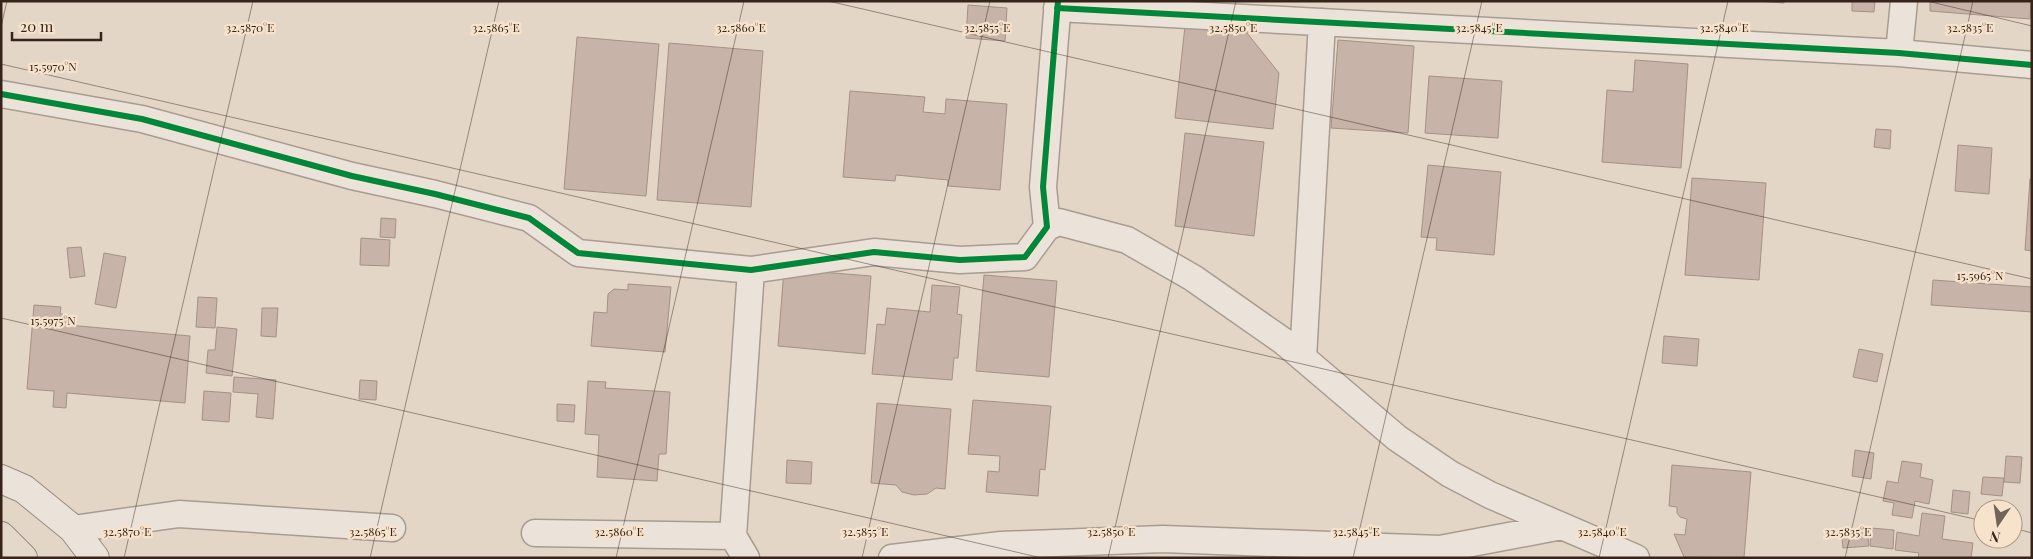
<svg xmlns="http://www.w3.org/2000/svg" width="2033" height="559" font-family="'Playfair Display',serif">
<style>
.building{fill:#c7b3a8;stroke:#a39187}
.lines{fill:none;stroke-linecap:round;stroke-linejoin:round}
.street-casing{stroke:#a89c91;stroke-width:29}
.secondary-casing{stroke:#988b81;stroke-width:30}
.primary-casing{stroke:#8d8178;stroke-width:30}
.street{stroke:#ebe3da;stroke-width:26}
.secondary{stroke:#ebe3da;stroke-width:28}
.primary{stroke:#e3d8ca;stroke-width:28}
.cycleway-casing{stroke:#f7e3cb;stroke-width:9}
.cycleway{stroke:#00873e;stroke-width:6}
.ticks{fill:none;stroke:#36231a;stroke-width:1;stroke-opacity:0.45}
.ticks-label{font-size:12px;text-anchor:middle;fill:#36231a;stroke:#f7e3cb;stroke-width:4.5;stroke-linejoin:round;paint-order:stroke}
</style>
<rect width="100%" height="100%" fill="#e4d6c7"/>
<path class="building" d="M1757,1H1784V3Z
M1852,1H1875L1874,12L1852,11Z
M1930,1H2031L2030,19L1930,11Z
M968,5L1007,8L1005,41L966,38Z
M1185,26L1247,33L1279,73L1273,129L1175,118Z
M577,37L659,44L646,196L564,189Z
M1338,40L1414,46L1408,133L1331,128Z
M669,43L763,51L751,207L657,200Z
M1635,60L1688,64L1681,168L1602,162L1607,90L1633,92Z
M1429,76L1502,81L1498,138L1425,133Z
M850,91L925,97L923,112L945,114L946,99L1007,104L1000,190L948,186V180L896,175L895,181L843,177Z
M1876,129L1891,130L1890,149L1874,147Z
M1185,133L1264,142L1254,236L1175,226Z
M1958,145L1992,148L1989,194L1955,191Z
M1428,165L1501,172L1494,255L1436,250L1437,238L1421,237Z
M1692,178L1766,183L1759,280L1685,275Z
M2030,179H2032V251L2025,250Z
M381,218L396,219L395,238L380,237Z
M361,238L390,240L389,266L360,265Z
M81,247L85,276L70,278L67,248Z
M104,253L126,257L116,308L95,304Z
M784,269L871,276L865,354L778,346Z
M984,275L1057,281L1049,377L976,371Z
M1933,280L2032,287V312L1931,305Z
M628,284L671,287L665,352L591,346L594,312L607,313L608,294L614,289L628,290Z
M932,285L960,287L957,314L962,315L958,358H954L952,380L872,374L877,324L885,325L887,308L930,312Z
M198,297L217,298L215,328L196,327Z
M34,305L61,307L60,314L69,315L68,325L190,336L185,403L67,393L66,408L53,407L54,391L27,389Z
M262,308H278L276,337L261,336Z
M217,327L237,329L232,376L206,373L208,350H215Z
M1664,336L1699,339L1697,366L1662,363Z
M1859,349L1883,354L1877,382L1853,377Z
M234,377L276,380L273,419L256,417L258,394L233,392Z
M360,380L377,381L376,400L359,399Z
M588,381L606,382L605,388L670,392L666,454H659L657,481L597,477L599,435L585,434Z
M204,391L231,393L229,422L202,420Z
M973,400L1051,406L1045,470L1040,469L1038,496L986,492L988,471L999,472L1000,456L968,454Z
M877,403L951,409L945,489L936,488L927,494L914,495L902,492L896,485L871,483Z
M557,404L575,405L574,422L557,421Z
M1855,450L1874,453L1871,479L1852,476Z
M2006,456L2022,457L2020,483L2004,482Z
M787,460L812,462L811,484L786,483Z
M1902,461L1922,464L1920,477L1933,480L1929,504L1915,501L1912,518L1892,515L1894,503L1883,501L1887,481L1898,483Z
M1672,465L1751,472L1744,558L1684,557L1674,534L1685,535L1687,519L1680,517L1677,513V507L1669,506Z
M1983,477L2004,478L2002,496L1981,494Z
M1953,490L1970,492L1968,514L1951,512Z
M1922,513L1945,516L1942,539L1973,543L1971,558H1918L1919,553L1895,550L1897,532L1919,536Z
M1867,528L1869,546L1843,548L1841,530Z
M1871,528L1894,530L1893,549L1870,546Z"/>
<g class="lines">
<g class="street-casing">
<path id="street" d="M1057,8L1899,53L2032,65
M1899,53L1904,1
M1,94L142,119L352,176L435,194L529,218L578,253L751,270L874,252L960,260L1025,257L1047,227L1043,187L1058,1
M1047,227L1059,222L1127,240L1193,278L1283,341L1397,438L1450,474L1490,495L1636,558
M1303,358L1322,22
M73,529L179,514L392,528
M535,533L733,536
M746,558L733,536L751,270
M892,558L1001,545L1163,539L1440,549L1562,526"/>
</g>
<g class="secondary-casing">
<path id="secondary" d="M1,479L24,489L73,529L95,558"/>
</g>
<g class="primary-casing">
<path id="primary" d="M1,536L23,558"/>
</g>
<use href="#street" class="street"/>
<use href="#secondary" class="secondary"/>
<use href="#primary" class="primary"/>
<g class="cycleway-casing">
<path id="cycleway" d="M1057,8L1899,53L2032,65
M1,94L142,119L352,176L435,194L529,218L578,253L751,270L874,252L960,260L1025,257L1047,227L1043,187L1058,1"/>
</g>
<use href="#cycleway" class="cycleway"/>
</g>
<path class="ticks" d="M828,1L2032,279M1927,1L2032,26M1,27L7,1M1,64L1983,521M1,318L1042,558M2013,528L2032,533M124,558L253,1M370,558L499,1M616,558L744,1M862,558L990,1M1108,558L1236,1M1353,558L1482,1M1599,558L1728,1M1845,558L1973,1"/>
<g class="ticks-label">
<text x="741" y="32">32.5860°E</text>
<text x="987" y="32">32.5855°E</text>
<text x="1970" y="32">32.5835°E</text>
<text x="250" y="32">32.5870°E</text>
<text x="496" y="32">32.5865°E</text>
<text x="1233" y="32">32.5850°E</text>
<text x="1479" y="32">32.5845°E</text>
<text x="1724" y="32">32.5840°E</text>
<text x="53" y="71">15.5970°N</text>
<text x="1980" y="280">15.5965°N</text>
<text x="53" y="325">15.5975°N</text>
<text x="127" y="536">32.5870°E</text>
<text x="373" y="536">32.5865°E</text>
<text x="619" y="536">32.5860°E</text>
<text x="865" y="536">32.5855°E</text>
<text x="1111" y="536">32.5850°E</text>
<text x="1356" y="536">32.5845°E</text>
<text x="1602" y="536">32.5840°E</text>
<text x="1848" y="536">32.5835°E</text>
</g>
<rect width="2033" height="559" fill="none" stroke="#36231a" stroke-width="5"/>
<g transform="translate(1998 524) rotate(193)"><circle r="24" fill="#f7e3cb" stroke="#aa9684"/>
<path d="M0-4L9 19L0 12L-9 19Z" fill="#736257"/>
<text y="-8" font-size="14" font-weight="bold" text-anchor="middle" fill="#36231a">N</text>
</g>
<path d="M12 32v8h89v-8" fill="none" stroke="#36231a" stroke-width="2.5"/>
<text x="20" y="32" font-size="15" fill="#36231a" stroke="#f7e3cb" stroke-width="4" paint-order="stroke">20 m</text>
</svg>
